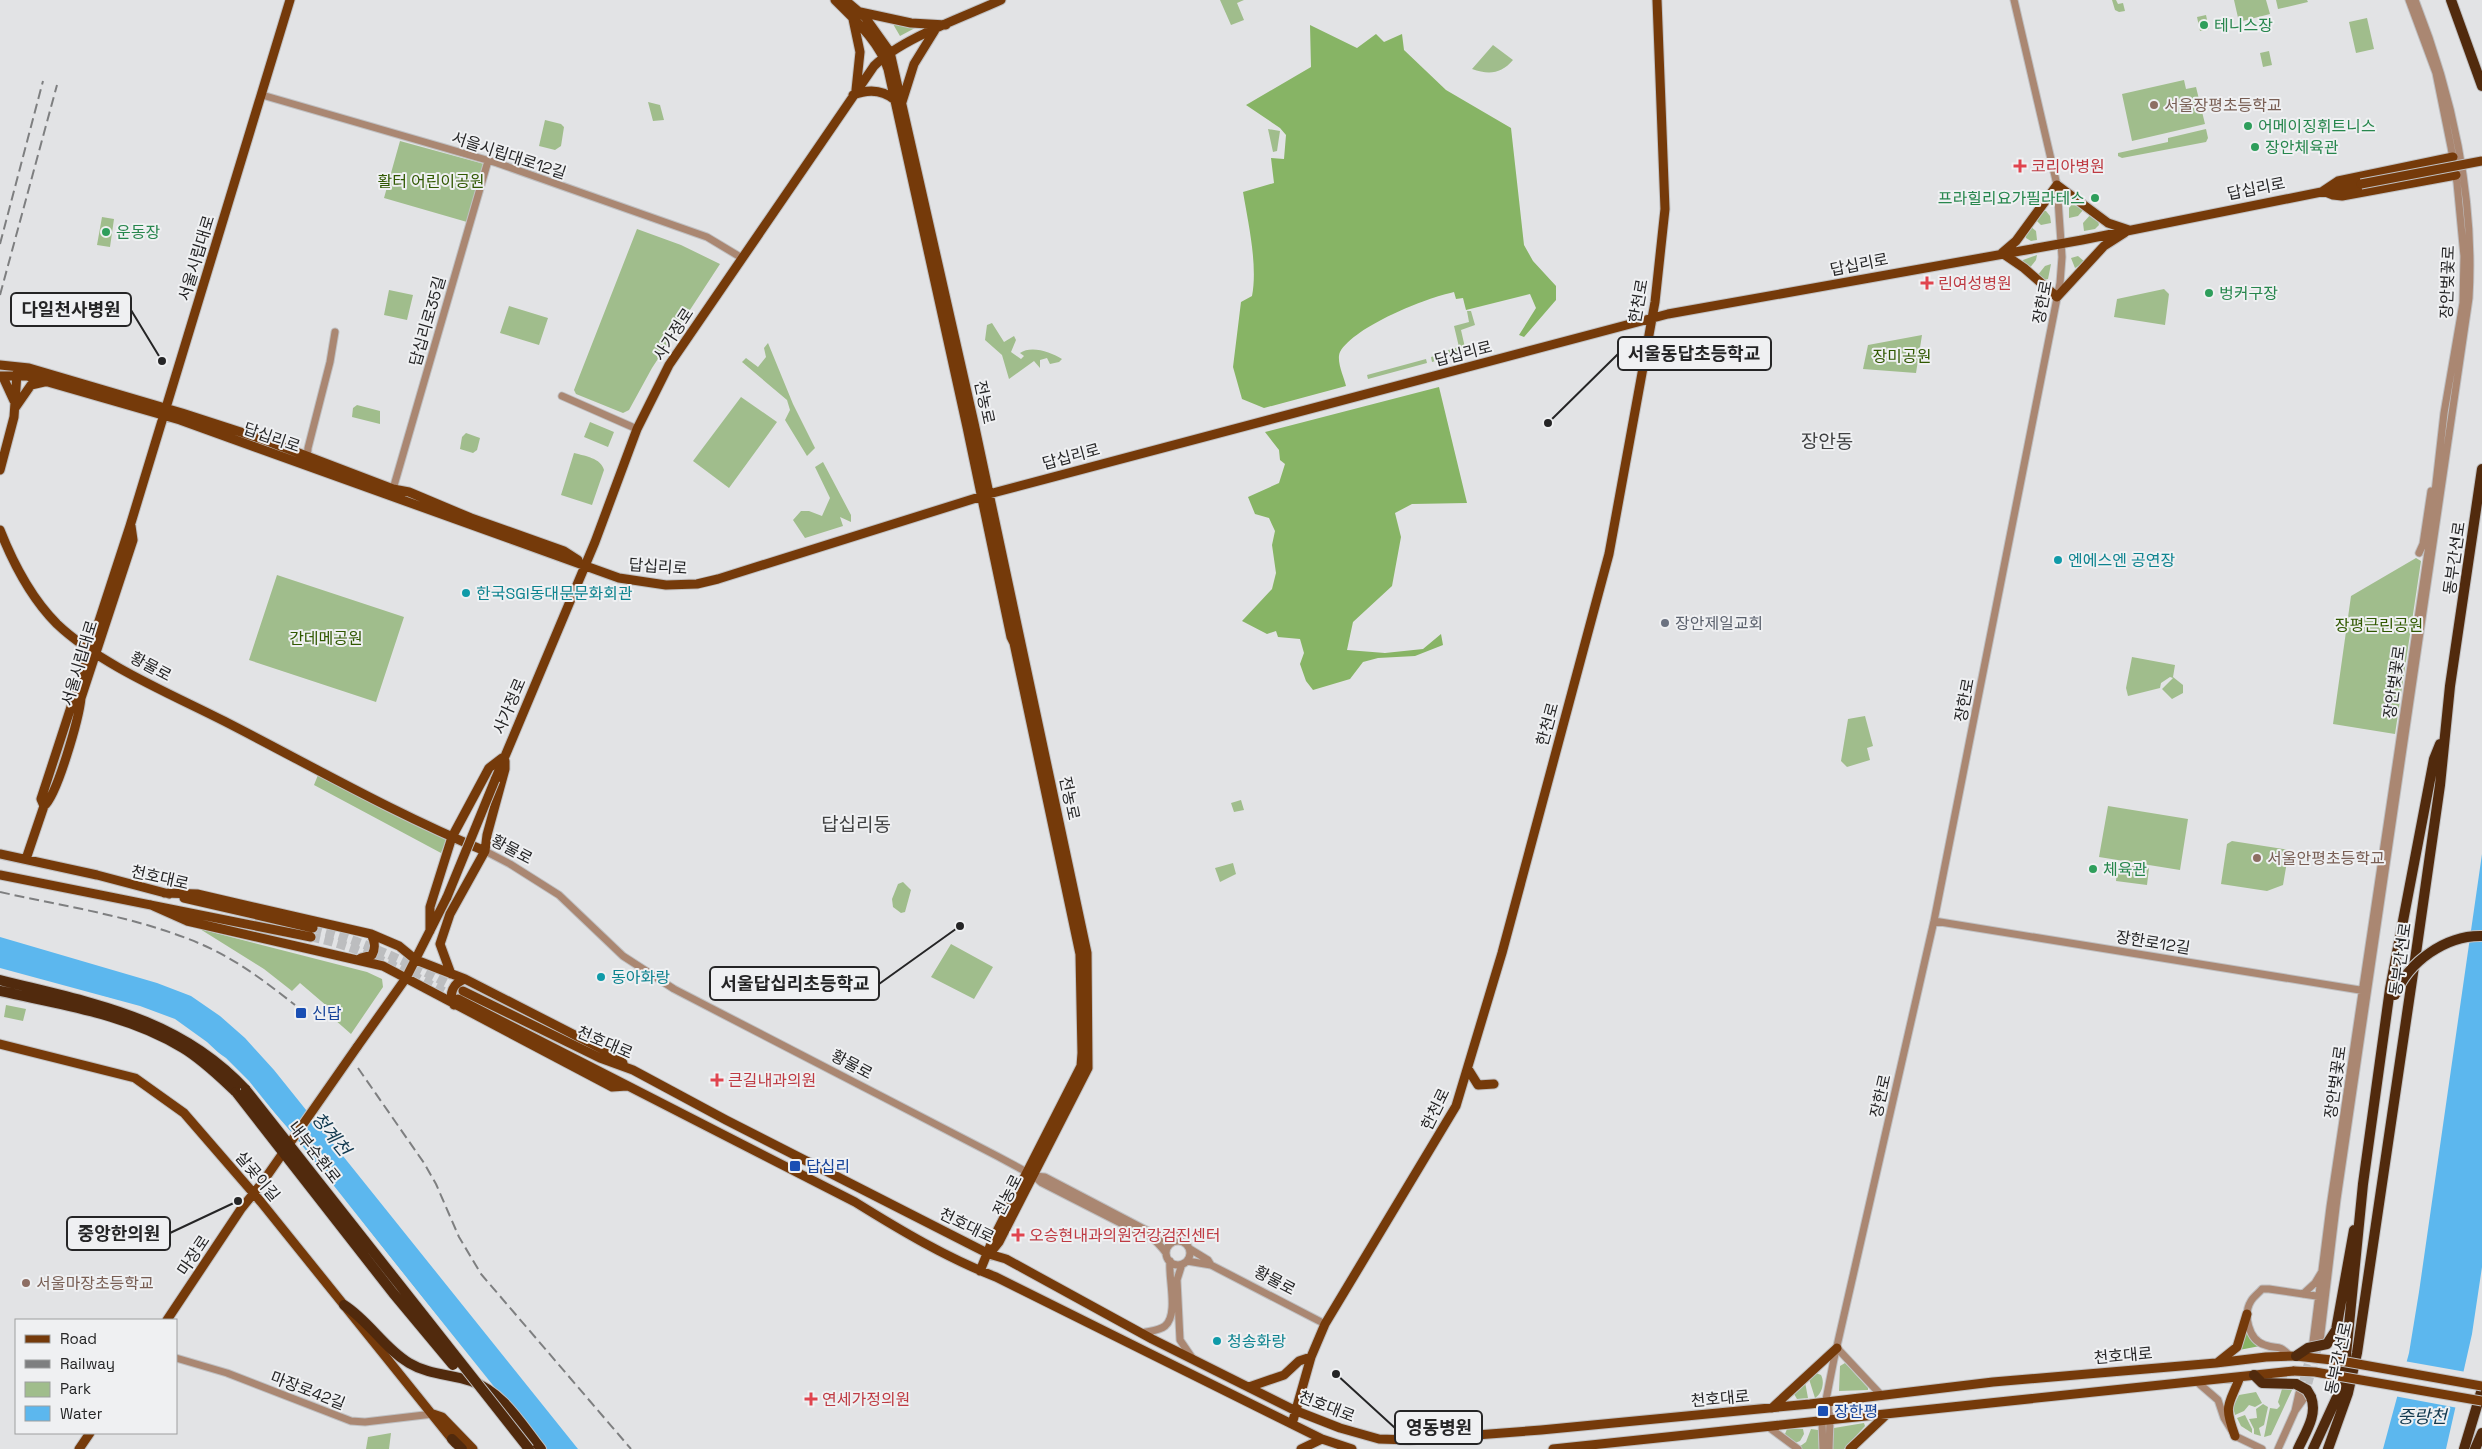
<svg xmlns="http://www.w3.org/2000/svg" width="2482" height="1449" font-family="'Space Grotesk','Noto Sans KR',sans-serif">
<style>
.green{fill:#a0bd8c}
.forest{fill:#87b465}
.water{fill:#5cb7ee}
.pier{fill:#e2e3e5}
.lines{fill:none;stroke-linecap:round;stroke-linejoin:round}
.minor-tunnel{stroke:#bcbdbf;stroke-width:7;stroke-dasharray:7 3.5;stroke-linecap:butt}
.major-tunnel{stroke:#bcbdbf;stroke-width:9;stroke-dasharray:9 4.5;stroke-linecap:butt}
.minor-casing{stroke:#c0c1c3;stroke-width:9}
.major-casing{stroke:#c0c1c3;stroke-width:11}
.highway-casing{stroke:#c0c1c3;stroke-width:12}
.minor{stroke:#aa8772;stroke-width:7}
.major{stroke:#753a0a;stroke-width:9}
.highway{stroke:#512a0d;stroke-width:10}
.rail{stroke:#7e7f80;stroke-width:2;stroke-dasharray:10 5;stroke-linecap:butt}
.major-bridge-casing{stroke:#c0c1c3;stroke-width:11;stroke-linecap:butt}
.highway-bridge-casing{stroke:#c0c1c3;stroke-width:12;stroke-linecap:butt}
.major-bridge{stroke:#753a0a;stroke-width:9}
.highway-bridge{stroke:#512a0d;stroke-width:10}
.leisure-dot{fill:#2e9e5b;stroke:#eff0f2;stroke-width:2}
.education-dot{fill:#8d6e63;stroke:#eff0f2;stroke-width:2}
.health-dot{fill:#e0444e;stroke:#eff0f2;stroke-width:2}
.culture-dot{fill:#0f9aa8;stroke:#eff0f2;stroke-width:2}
.worship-dot{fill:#6b7280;stroke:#eff0f2;stroke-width:2}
.transit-dot{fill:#1a4fb4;stroke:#eff0f2;stroke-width:2}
.labels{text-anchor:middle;stroke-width:4;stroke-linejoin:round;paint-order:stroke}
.leisure-label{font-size:16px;fill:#27864d;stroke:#eff0f2;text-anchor:start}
.education-label{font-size:16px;fill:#785e54;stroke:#eff0f2;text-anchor:start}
.street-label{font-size:16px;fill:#252526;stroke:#eff0f2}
.health-label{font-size:16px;fill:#be3a42;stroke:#eff0f2;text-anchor:start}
.park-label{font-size:16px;fill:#305800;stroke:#eff0f2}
.culture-label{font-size:16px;fill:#0d838f;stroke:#eff0f2;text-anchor:start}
.worship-label{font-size:16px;fill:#5b616d;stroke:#eff0f2;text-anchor:start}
.transit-label{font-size:16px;fill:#164399;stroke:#eff0f2;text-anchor:start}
.water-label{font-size:18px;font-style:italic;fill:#10384e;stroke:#eff0f2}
.quarter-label{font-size:19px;fill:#414243;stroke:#eff0f2}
.leader{fill:none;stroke:#252526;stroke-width:2}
.callout-dot{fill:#252526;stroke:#eff0f2;stroke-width:2}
.callout{fill:#eff0f2;stroke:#252526;stroke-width:2}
.callout-label{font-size:18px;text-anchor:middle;font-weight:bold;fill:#252526}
</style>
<rect width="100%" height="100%" fill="#e2e3e5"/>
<path class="green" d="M1220,0H1244L1237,3L1244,20L1231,25Z
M2112,0H2116L2118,4L2123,3L2125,11L2119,12L2115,10Z
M2234,0H2266L2270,14L2239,22Z
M2276,0H2307L2308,2L2278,9Z
M2206,15L2209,29L2200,31L2197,17Z
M2367,18L2374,49L2356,53L2349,22Z
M893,24L915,27V28L900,36Z
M1493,45L1513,60C1501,74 1489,75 1472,69Z
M2269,51L2272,65L2263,67L2260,53Z
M2184,80L2186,89L2196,87L2205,124L2132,141L2122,94Z
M648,102L660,105L664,120L653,121Z
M545,120L561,124L564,127L561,146L555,150L539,146Z
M1268,129L1280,131L1277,151L1273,152Z
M2206,129L2208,138L2206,142L2122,158L2118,156V153L2168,142V138Z
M400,141L484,164L467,222L384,198Z
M2072,204L2079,205L2084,209L2078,216L2069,218V208Z
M2042,211H2046L2050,216L2051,223L2041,225L2035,219Z
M2091,214L2098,221L2099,225L2095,229L2084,231L2083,223Z
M102,217L114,219L110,247L97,245Z
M2030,226L2036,231L2037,240L2031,241L2026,238L2025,234Z
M637,229L681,245L720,264L652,368L629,410L623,413L576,394L574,390Z
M2037,255L2036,260L2029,269L2024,265L2023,260Z
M2078,256L2085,262L2075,268L2071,258Z
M2051,264L2048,279L2041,281L2037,276L2045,266Z
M2164,289L2169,294L2165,325L2114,317L2117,299Z
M389,290L413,295L407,320L384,315Z
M509,306L548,318L539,345L500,333Z
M1467,311H1471L1475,325L1461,330L1466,352L1432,362L1431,357L1449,353L1448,350L1459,347L1454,326L1469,322Z
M992,323L1004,342L1014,336L1016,340L1011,352L1021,359L1024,356L1020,353C1031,345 1051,352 1062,359L1059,362L1050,364L1047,358L1040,360V368L1034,361L1009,379L1002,355L985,340L987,325Z
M1922,335L1916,373L1863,369L1868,345Z
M768,343L793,404L815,448L807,456L785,420L790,410L787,400L742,362L746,358L758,367L766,357L764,348Z
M1426,359L1427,363L1368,379L1367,375Z
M741,397L777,422L729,488L693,461Z
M357,405L380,411V424L352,417L353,408Z
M590,422L614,432L608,447L584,437Z
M466,433L480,438L477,450L473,453L460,449L462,437Z
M574,453C585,456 601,458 604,470L592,505L561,495Z
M823,462L851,515V522L840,517L843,526L805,538L793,520L801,511H809L822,516L830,498L815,467Z
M2416,558L2421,561L2395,734L2333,724L2351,596Z
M277,575L404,617L376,702L249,660Z
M2132,657L2175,665L2173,677L2183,685V693L2172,699L2162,689L2173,678L2170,677L2161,683L2160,688L2128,696L2126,688Z
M1865,716L1873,746L1867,748L1870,760L1847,767L1841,761L1848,719Z
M318,775L447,838L441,853L314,785Z
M1241,800L1244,810L1234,812L1231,803Z
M2108,806L2188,819L2180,870L2099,857Z
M2232,841L2289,850L2283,885L2267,891L2221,884L2227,844Z
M1233,863L1236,874L1220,882L1215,868Z
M2118,864L2149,868L2147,885L2116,881Z
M903,882L911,890L905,912L901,913L893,907L892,899L898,884Z
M200,929L367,972L382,979L383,987L351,1034L326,1012L328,1007L300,983L292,991L264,969Z
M951,944L993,967L974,999L931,977Z
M6,1005L26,1009L23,1021L4,1017Z
M1845,1363L1868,1388V1390L1839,1391L1840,1366Z
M1816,1373L1821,1375C1825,1382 1822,1394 1815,1398L1809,1379Z
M1805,1382L1808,1398L1797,1399L1794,1394Z
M2282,1389L2292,1390L2271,1435L2264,1437L2270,1408L2277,1409L2280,1406L2278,1402Z
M2256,1392L2262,1403L2255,1407L2249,1405L2244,1411L2235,1415L2233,1407L2239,1395Z
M2263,1404L2268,1407L2264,1425L2259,1428L2261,1436L2254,1434V1429L2249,1419L2257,1418L2256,1409Z
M2245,1415L2252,1429V1433L2241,1426L2237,1418Z
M1864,1423L1865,1426L1844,1449H1832L1834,1428Z
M1787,1429H1803L1804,1434L1800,1441L1795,1443L1785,1434Z
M1811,1429L1818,1430L1819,1449H1802L1799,1447L1806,1442Z
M391,1433L389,1449H366L368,1437Z"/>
<path class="forest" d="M1310,25L1357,48L1376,34L1384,42L1402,34L1404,50L1446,90L1511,128L1524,245L1533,261L1556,286V300L1524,337L1519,335L1536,308L1530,294L1466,310L1463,298L1456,299L1454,292C1426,298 1355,326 1340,352C1336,361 1344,377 1346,386L1264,408L1242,399L1233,367L1241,302L1252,296C1258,265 1248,222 1243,192L1274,183L1271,158L1284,159L1286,135L1280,128L1246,105L1311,67Z
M1439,387L1467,503L1412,504L1395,513L1401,537L1392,586L1353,622L1347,650L1385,653L1423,649L1441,634L1443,645L1415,656L1378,658L1363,662L1350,679L1313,690L1306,681L1300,664L1304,653L1300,639L1278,637L1276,631L1267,634L1242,621L1272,589L1276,573L1272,545L1275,531L1269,518L1255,514L1248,497L1279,483L1285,464L1280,460L1279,450L1265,432Z
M2246,1326L2260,1346L2239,1350Z"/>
<path class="water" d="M2482,854V1267L2472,1334L2446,1449H2383L2409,1353L2419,1292Z
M0,937L157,983L191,996L220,1016L245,1038L274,1070L578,1449H542L293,1134L238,1071L207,1042L175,1019L140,1006L0,968Z"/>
<path class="pier" d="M51,984L109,998L130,1005L161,1017L139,1008Z
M184,1029L226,1058L249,1081L544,1449H539L291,1136L236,1073L205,1044Z
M2404,1361L2466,1372L2458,1408L2394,1396Z"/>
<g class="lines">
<path class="minor-tunnel" d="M2300,1391L2313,1343
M2306,1394L2320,1342"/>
<path class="major-tunnel" d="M313,928C366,941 412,965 460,990
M311,937C364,947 410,974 458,999"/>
<g class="minor-casing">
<path id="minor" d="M262,95L497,163L707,237L742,258
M562,396L637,429
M307,461L308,448L330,362L335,332
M393,489L488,161
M2419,553L2423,544L2431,491
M485,851L510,864L559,895L623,956L674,989L997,1156L1034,1176L1042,1183L1134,1230C1148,1232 1158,1242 1166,1253
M1934,921L2366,991
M1034,1176L1045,1177L1171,1243
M1160,1236L1177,1234
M1166 1253a12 12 0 1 1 24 0a12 12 0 1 1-24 0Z
M1190,1249L1208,1260L1211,1265
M1187,1261L1211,1265L1325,1324
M1182,1264L1177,1280L1180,1340L1193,1359
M2303,1294L2315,1283L2321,1273
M1142,1333C1149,1331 1159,1331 1165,1326C1179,1314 1168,1278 1170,1261
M2320,1341L2337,1199L2469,298C2475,197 2452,93 2415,0
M2313,1342L2330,1207L2429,545L2444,413L2463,303L2464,256L2457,183L2451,147L2436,73L2409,0
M1837,1348L1882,1396
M2289,1355C2277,1343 2278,1350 2265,1345C2248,1340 2243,1314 2251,1301C2254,1296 2259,1293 2262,1289H2269L2323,1297
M176,1358L227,1373L351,1421L365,1422L433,1414
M2196,1381L2218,1400L2224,1418L2235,1436L2262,1449
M1828,1405L1830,1419L1829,1449
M2295,1411L2305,1397
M1767,1426L1798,1449
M1823,1449L1822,1420L1834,1359L1934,921L2060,283L2062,257L2057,185L2014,0
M2278,1449L2295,1411L2299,1393"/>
</g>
<g class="major-casing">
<path id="major" d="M835,0C855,20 879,41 888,69L967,427L1011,637L1014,643L1080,954L1082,1053L1081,1066L993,1239L980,1271
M845,0L865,17L890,52L974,423L1087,953L1088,1068L999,1242L991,1252
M860,12L911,23L946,25
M853,19L860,52L856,90
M853,95C868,89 882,89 895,100
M902,102L914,64L935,30
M2453,157L2338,181L2323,191L2333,195L2342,196L2456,175
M2057,185L2108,223L2129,230L2104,246L2057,297L2024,268L2002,253L2016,241Z
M0,365L29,368L182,413L262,439L393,489L409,492L471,518L564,551L578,560
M0,376H27L180,420L619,578L666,585L697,584L718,579L989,494L1668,314L2082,240L2361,184
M3,377L14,401
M15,408L31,385L44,382
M0,470L14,417L17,373
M0,530C13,563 32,599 57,624C99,664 171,694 224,721C310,765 395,814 485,851
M495,780L595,542L637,429L669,365L874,66C902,38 964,17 1001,0
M44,806L41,799L130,526L290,0
M0,854L97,875L169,894
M26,859L44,806C57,796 79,718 81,698L133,540L131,526
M0,875L311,937
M164,893L197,894L371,934L399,946L416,960L465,979L516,1005L604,1050L623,1063
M184,898L313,928
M151,905L187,921L383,966L612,1087L627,1086
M430,931V907L452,837L489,768L502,758
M361,958L372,955C376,948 375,942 371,934
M451,974L440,944L450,914L485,851L487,835L505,769V761
M463,991L600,1058L633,1070L726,1120L989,1254L1006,1259L1152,1339L1294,1410L1340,1428L1379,1439L1410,1440L1541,1430L1810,1404L1993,1382L2216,1363L2266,1357L2296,1356
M458,999L855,1202C900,1230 947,1258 996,1277L1322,1439L1352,1449
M454,1005C448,994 453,983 465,979
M0,1044L135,1078L184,1113L261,1202L455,1443
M357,1047L406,978L447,897
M1468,1069L1478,1085L1494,1084
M167,1320L241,1209L262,1183
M2217,1363L2237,1347L2247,1314
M1249,1387L1284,1375L1299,1361L1311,1357
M1772,1408L1837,1348
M433,1414L442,1417L473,1449
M1292,1424L1311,1357L1325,1324L1456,1106L1502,953L1609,554L1655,302L1665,209L1657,0
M2235,1436C2223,1403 2229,1406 2240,1377
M79,1449L90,1433
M1301,1449L1322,1439
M1553,1449L2294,1371
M1850,1449L1887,1414"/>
</g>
<g class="highway-casing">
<path id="highway" d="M2451,0L2482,86
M0,980C91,1003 179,1017 246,1090
M0,991C62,1005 128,1014 183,1048C203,1060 220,1077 236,1092
M344,1305C369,1321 384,1348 409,1363C429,1375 450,1374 471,1381C503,1392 521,1424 541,1449
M2336,1330L2354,1230
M2254,1375L2262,1383L2296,1384
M452,1439L462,1449
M2298,1449C2305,1433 2318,1415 2311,1397
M2313,1449L2337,1397L2345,1365L2363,1184L2390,989L2434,759L2440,744
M2328,1449L2348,1393L2357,1353L2416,953L2440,785L2450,686L2482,469
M2464,1449L2482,1389
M2475,1449L2482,1433"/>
</g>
<use href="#minor" class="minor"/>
<use href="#major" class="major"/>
<use href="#highway" class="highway"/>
<path class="rail" d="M0,244L43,81
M0,295L57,85
M0,892C67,907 139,917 203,945C237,960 266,982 295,1005
M358,1068L424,1163L436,1184L459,1237L481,1274L631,1449"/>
<g class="major-bridge-casing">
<path id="major-bridge" d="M2361,184L2482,161
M447,897L495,780
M262,1183L357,1047
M2296,1356L2341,1361L2482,1386
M2294,1371L2315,1372L2482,1401"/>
</g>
<g class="highway-bridge-casing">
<path id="highway-bridge" d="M2395,995C2408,962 2446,935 2482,936
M246,1090L529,1449
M236,1092L393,1293L453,1365
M2296,1356L2308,1348L2327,1344L2336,1330
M2296,1384L2307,1390L2311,1397"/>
</g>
<use href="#major-bridge" class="major-bridge"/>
<use href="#highway-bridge" class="highway-bridge"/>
</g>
<g class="leisure-dot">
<circle cx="2204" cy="25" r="5"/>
<circle cx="2248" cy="126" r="5"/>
<circle cx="2255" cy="147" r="5"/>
<circle cx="2095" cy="198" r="5"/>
<circle cx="106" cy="232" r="5"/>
<circle cx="2209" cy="293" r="5"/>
<circle cx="2093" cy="869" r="5"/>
</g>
<g class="education-dot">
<circle cx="2154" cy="105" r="5"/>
<circle cx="2257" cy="858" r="5"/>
<circle cx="26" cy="1283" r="5"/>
</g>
<g class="health-dot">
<path d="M2017.5 158.5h5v5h5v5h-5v5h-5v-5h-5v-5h5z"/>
<path d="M1924.5 275.5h5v5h5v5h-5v5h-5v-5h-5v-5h5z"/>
<path d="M714.5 1072.5h5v5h5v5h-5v5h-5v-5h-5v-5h5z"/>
<path d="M1015.5 1227.5h5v5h5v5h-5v5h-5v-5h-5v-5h5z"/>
<path d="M808.5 1391.5h5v5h5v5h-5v5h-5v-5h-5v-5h5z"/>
</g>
<g class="culture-dot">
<circle cx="2058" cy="560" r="5"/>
<circle cx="466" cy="593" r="5"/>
<circle cx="601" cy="977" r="5"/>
<circle cx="1217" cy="1341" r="5"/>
</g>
<circle class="worship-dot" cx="1665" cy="623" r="5"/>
<g class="transit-dot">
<rect x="295" y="1007" width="12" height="12" rx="2.5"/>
<rect x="789" y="1160" width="12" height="12" rx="2.5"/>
<rect x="1817" y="1405" width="12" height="12" rx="2.5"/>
</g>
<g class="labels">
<g class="leisure-label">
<text x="2214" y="31">테니스장</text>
<text x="2258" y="132">어메이징휘트니스</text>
<text x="2265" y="153">장안체육관</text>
<text x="2085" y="204" text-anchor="end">프라힐리요가필라테스</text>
<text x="116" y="238">운동장</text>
<text x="2219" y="299">벙커구장</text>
<text x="2103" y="875">체육관</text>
</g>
<g class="education-label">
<text x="2164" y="111">서울장평초등학교</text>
<text x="2267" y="864">서울안평초등학교</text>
<text x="36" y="1289">서울마장초등학교</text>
</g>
<g class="street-label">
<text transform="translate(509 155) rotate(18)" y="6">서울시립대로12길</text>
<text transform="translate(2256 188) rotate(-11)" y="6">답십리로</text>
<text transform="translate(196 258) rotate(-73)" y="6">서울시립대로</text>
<text transform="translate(1859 264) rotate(-11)" y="6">답십리로</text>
<text transform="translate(2447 282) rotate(-88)" y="6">장안벚꽃로</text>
<text transform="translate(1638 301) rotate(-80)" y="6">한천로</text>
<text transform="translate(2042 302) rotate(-79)" y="6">장한로</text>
<text transform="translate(427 321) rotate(-74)" y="6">답십리로35길</text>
<text transform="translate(673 334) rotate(-57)" y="6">사가정로</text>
<text transform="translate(1463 353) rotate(-14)" y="6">답십리로</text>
<text transform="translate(985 402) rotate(78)" y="6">전농로</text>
<text transform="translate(272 437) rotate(19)" y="6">답십리로</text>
<text transform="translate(1071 456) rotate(-15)" y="6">답십리로</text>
<text transform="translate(2454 558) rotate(-82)" y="6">동부간선로</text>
<text transform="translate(658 566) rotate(4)" y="6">답십리로</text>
<text transform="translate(79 663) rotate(-73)" y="6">서울시립대로</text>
<text transform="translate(151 666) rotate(28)" y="6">황물로</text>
<text transform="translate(2394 682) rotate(-82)" y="6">장안벚꽃로</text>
<text transform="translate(1964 700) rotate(-79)" y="6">장한로</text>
<text transform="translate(509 706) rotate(-67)" y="6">사가정로</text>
<text transform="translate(1547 724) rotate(-75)" y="6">한천로</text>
<text transform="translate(1070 798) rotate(78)" y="6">전농로</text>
<text transform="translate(512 849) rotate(28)" y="6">황물로</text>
<text transform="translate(160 877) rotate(13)" y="6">천호대로</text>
<text transform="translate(2153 942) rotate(9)" y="6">장한로12길</text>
<text transform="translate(2400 959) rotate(-82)" y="6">동부간선로</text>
<text transform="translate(605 1042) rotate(23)" y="6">천호대로</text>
<text transform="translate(852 1064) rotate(28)" y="6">황물로</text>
<text transform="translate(2335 1082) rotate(-82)" y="6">장안벚꽃로</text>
<text transform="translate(1880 1096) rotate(-77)" y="6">장한로</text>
<text transform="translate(1435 1109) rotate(-64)" y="6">한천로</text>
<text transform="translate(315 1152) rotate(52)" y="6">내부순환로</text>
<text transform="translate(258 1176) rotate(50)" y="6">살곶이길</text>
<text transform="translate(1007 1195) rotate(-63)" y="6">전농로</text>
<text transform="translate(967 1225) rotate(26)" y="6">천호대로</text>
<text transform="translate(193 1255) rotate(-56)" y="6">마장로</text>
<text transform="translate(1275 1280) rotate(28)" y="6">황물로</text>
<text transform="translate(2123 1355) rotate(-5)" y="6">천호대로</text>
<text transform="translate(2338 1358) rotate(-78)" y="6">동부간선로</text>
<text transform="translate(308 1390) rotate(21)" y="6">마장로42길</text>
<text transform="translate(1720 1398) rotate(-5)" y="6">천호대로</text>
<text transform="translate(1327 1406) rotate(21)" y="6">천호대로</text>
</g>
<g class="health-label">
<text x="2031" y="172">코리아병원</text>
<text x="1938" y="289">린여성병원</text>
<text x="728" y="1086">큰길내과의원</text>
<text x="1029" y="1241">오승현내과의원건강검진센터</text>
<text x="822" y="1405">연세가정의원</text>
</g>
<g class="park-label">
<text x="431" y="187">활터 어린이공원</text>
<text x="1902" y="362">장미공원</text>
<text x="2379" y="631">장평근린공원</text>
<text x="326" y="644">간데메공원</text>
</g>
<g class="culture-label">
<text x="2068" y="566">엔에스엔 공연장</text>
<text x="476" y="599">한국SGI동대문문화회관</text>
<text x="611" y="983">동아화랑</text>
<text x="1227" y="1347">청송화랑</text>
</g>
<g class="worship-label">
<text x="1675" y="629">장안제일교회</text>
</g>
<g class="transit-label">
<text x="312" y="1019">신답</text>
<text x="806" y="1172">답십리</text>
<text x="1834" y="1417">장한평</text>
</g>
<g class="water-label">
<text transform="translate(331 1134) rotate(51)" y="6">청계천</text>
<text x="2422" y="1423">중랑천</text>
</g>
<g class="quarter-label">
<text x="1827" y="448">장안동</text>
<text x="856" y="831">답십리동</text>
</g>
</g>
<path class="leader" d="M162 361L131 310M1548 423L1618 354M960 926L879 984M238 1201L170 1233M1336 1374L1395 1428"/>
<g class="callout-dot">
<circle cx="162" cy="361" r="5"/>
<circle cx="1548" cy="423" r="5"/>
<circle cx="960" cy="926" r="5"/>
<circle cx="238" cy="1201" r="5"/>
<circle cx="1336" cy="1374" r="5"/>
</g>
<g class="callout">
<rect x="11" y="293" width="120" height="33" rx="5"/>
<rect x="1618" y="337" width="153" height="33" rx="5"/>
<rect x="710" y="967" width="169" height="33" rx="5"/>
<rect x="67" y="1217" width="103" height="33" rx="5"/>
<rect x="1395" y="1411" width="87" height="33" rx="5"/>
</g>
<g class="callout-label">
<text x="71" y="316">다일천사병원</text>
<text x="1694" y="360">서울동답초등학교</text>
<text x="795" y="990">서울답십리초등학교</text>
<text x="119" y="1240">중앙한의원</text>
<text x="1439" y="1434">영동병원</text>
</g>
<rect x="15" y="1319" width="162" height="115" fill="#eff0f2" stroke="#9e9fa0"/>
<rect x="25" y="1335" width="25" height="8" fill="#753a0a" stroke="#9e9fa0"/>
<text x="60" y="1344" font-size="15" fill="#252526">Road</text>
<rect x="25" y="1360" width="25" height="8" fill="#7e7f80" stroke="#9e9fa0"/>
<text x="60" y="1369" font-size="15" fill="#252526">Railway</text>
<rect x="25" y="1382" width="25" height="15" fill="#a0bd8c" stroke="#9e9fa0"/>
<text x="60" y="1394" font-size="15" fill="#252526">Park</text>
<rect x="25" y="1406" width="25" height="15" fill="#5cb7ee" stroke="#9e9fa0"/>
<text x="60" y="1419" font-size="15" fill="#252526">Water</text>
</svg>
